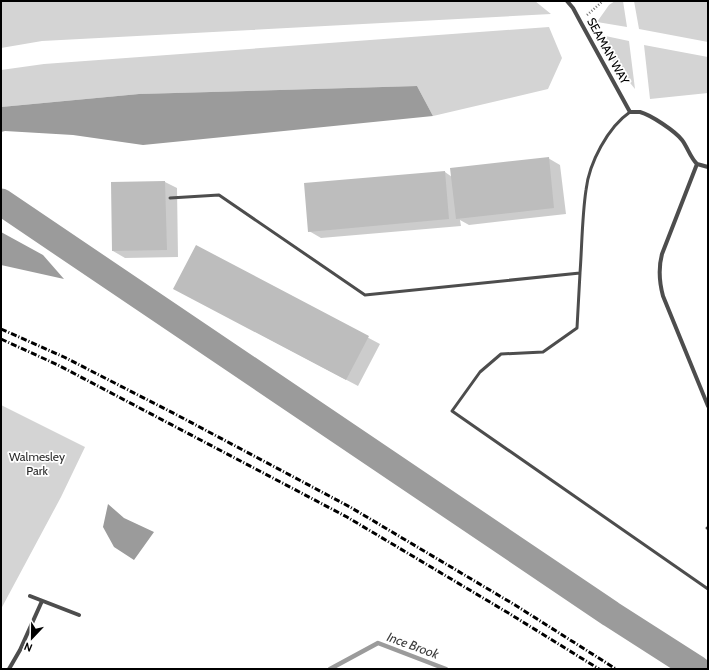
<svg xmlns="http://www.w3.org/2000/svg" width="709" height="670" font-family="Cabin,sans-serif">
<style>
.green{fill:#d4d4d4}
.water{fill:#9b9b9b}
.shadow{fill:#0003}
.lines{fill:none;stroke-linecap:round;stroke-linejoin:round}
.stream{stroke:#9b9b9b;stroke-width:4.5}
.river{stroke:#9b9b9b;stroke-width:27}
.building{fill:#bdbdbd}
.path{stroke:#6f6f6f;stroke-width:2.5;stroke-dasharray:1 2;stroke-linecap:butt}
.lane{stroke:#4d4d4d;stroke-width:3}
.street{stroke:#4d4d4d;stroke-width:4}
.rail{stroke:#000;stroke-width:3;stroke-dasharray:6 2 1 2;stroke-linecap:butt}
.labels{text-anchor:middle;stroke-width:3.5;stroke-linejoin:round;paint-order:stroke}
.street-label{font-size:12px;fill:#000;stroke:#fff}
.park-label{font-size:12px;fill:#2b2b2b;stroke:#fff}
.water-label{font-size:13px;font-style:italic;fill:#3c3c3c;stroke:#fff}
</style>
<rect width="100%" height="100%" fill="#fff"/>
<path class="green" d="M1,1H535L551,14L42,41L1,48Z
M615,1H623L627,27L597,22L609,5Z
M634,1H708V42L639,29Z
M549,27L562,58L548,89L433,116L417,86L139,94L1,107V70L44,64Z
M596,34L629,41L635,89L609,57Z
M644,45L708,57V93L650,99Z
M1,405L85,447L61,497L1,609Z"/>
<path class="water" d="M417,86L433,116L143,145L73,135L5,131L1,132V107L139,94Z
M1,232L43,255L64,279L1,265Z
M108,504L124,518L154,532L134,560L114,547L103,527Z"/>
<path class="shadow" d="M548,158L560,165L566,214L469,225L460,220L461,226L321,238L309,231L445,172L452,177Z
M165,182L177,188L178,257L125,258L113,251Z
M196,246L380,344L358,386L186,295Z"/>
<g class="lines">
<path class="stream" d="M330,669L378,643L446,669"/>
<path class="river" d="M1,202L611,614L697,669"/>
</g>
<path class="building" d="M549,157L554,208L456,219L450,168Z
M445,171L449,219L308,232L304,183Z
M165,181L167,250L112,251L111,182Z
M196,245L369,336L346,380L173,289Z"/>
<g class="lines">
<path class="path" d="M587,15L603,1"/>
<path class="lane" d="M170,198L219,195L365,295L580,273C582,246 582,217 586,190C589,163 608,127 630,112
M580,273L577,328L543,352L501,354L480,372L452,411L708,589
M707,528H708"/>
<path class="street" d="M567,1L573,8L580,21L630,112C634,112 637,112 640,112C651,115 675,131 682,140C688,148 690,157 697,164L662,254C658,269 659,281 663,296L708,406
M697,164L708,167
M30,596L79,615
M9,669L20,650L42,601"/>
<path class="rail" d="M1,329L64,357L177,415L350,507L515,605L616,669
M1,339L58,365L347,517L510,614L599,669"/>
</g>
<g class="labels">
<g class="street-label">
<text transform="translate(608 51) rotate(61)" y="4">SEAMAN WAY</text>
</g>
<g class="park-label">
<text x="37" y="461">Walmesley<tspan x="37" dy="14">Park</tspan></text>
</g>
<g class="water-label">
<text transform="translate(413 645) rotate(20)" y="5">Ince Brook</text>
</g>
</g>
<rect width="709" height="670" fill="none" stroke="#000000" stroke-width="4"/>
<g transform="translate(32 638) rotate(202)" stroke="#ffffff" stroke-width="3" paint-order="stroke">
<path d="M0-3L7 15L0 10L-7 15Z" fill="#000000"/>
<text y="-6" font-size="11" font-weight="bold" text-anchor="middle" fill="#000000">N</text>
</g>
</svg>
